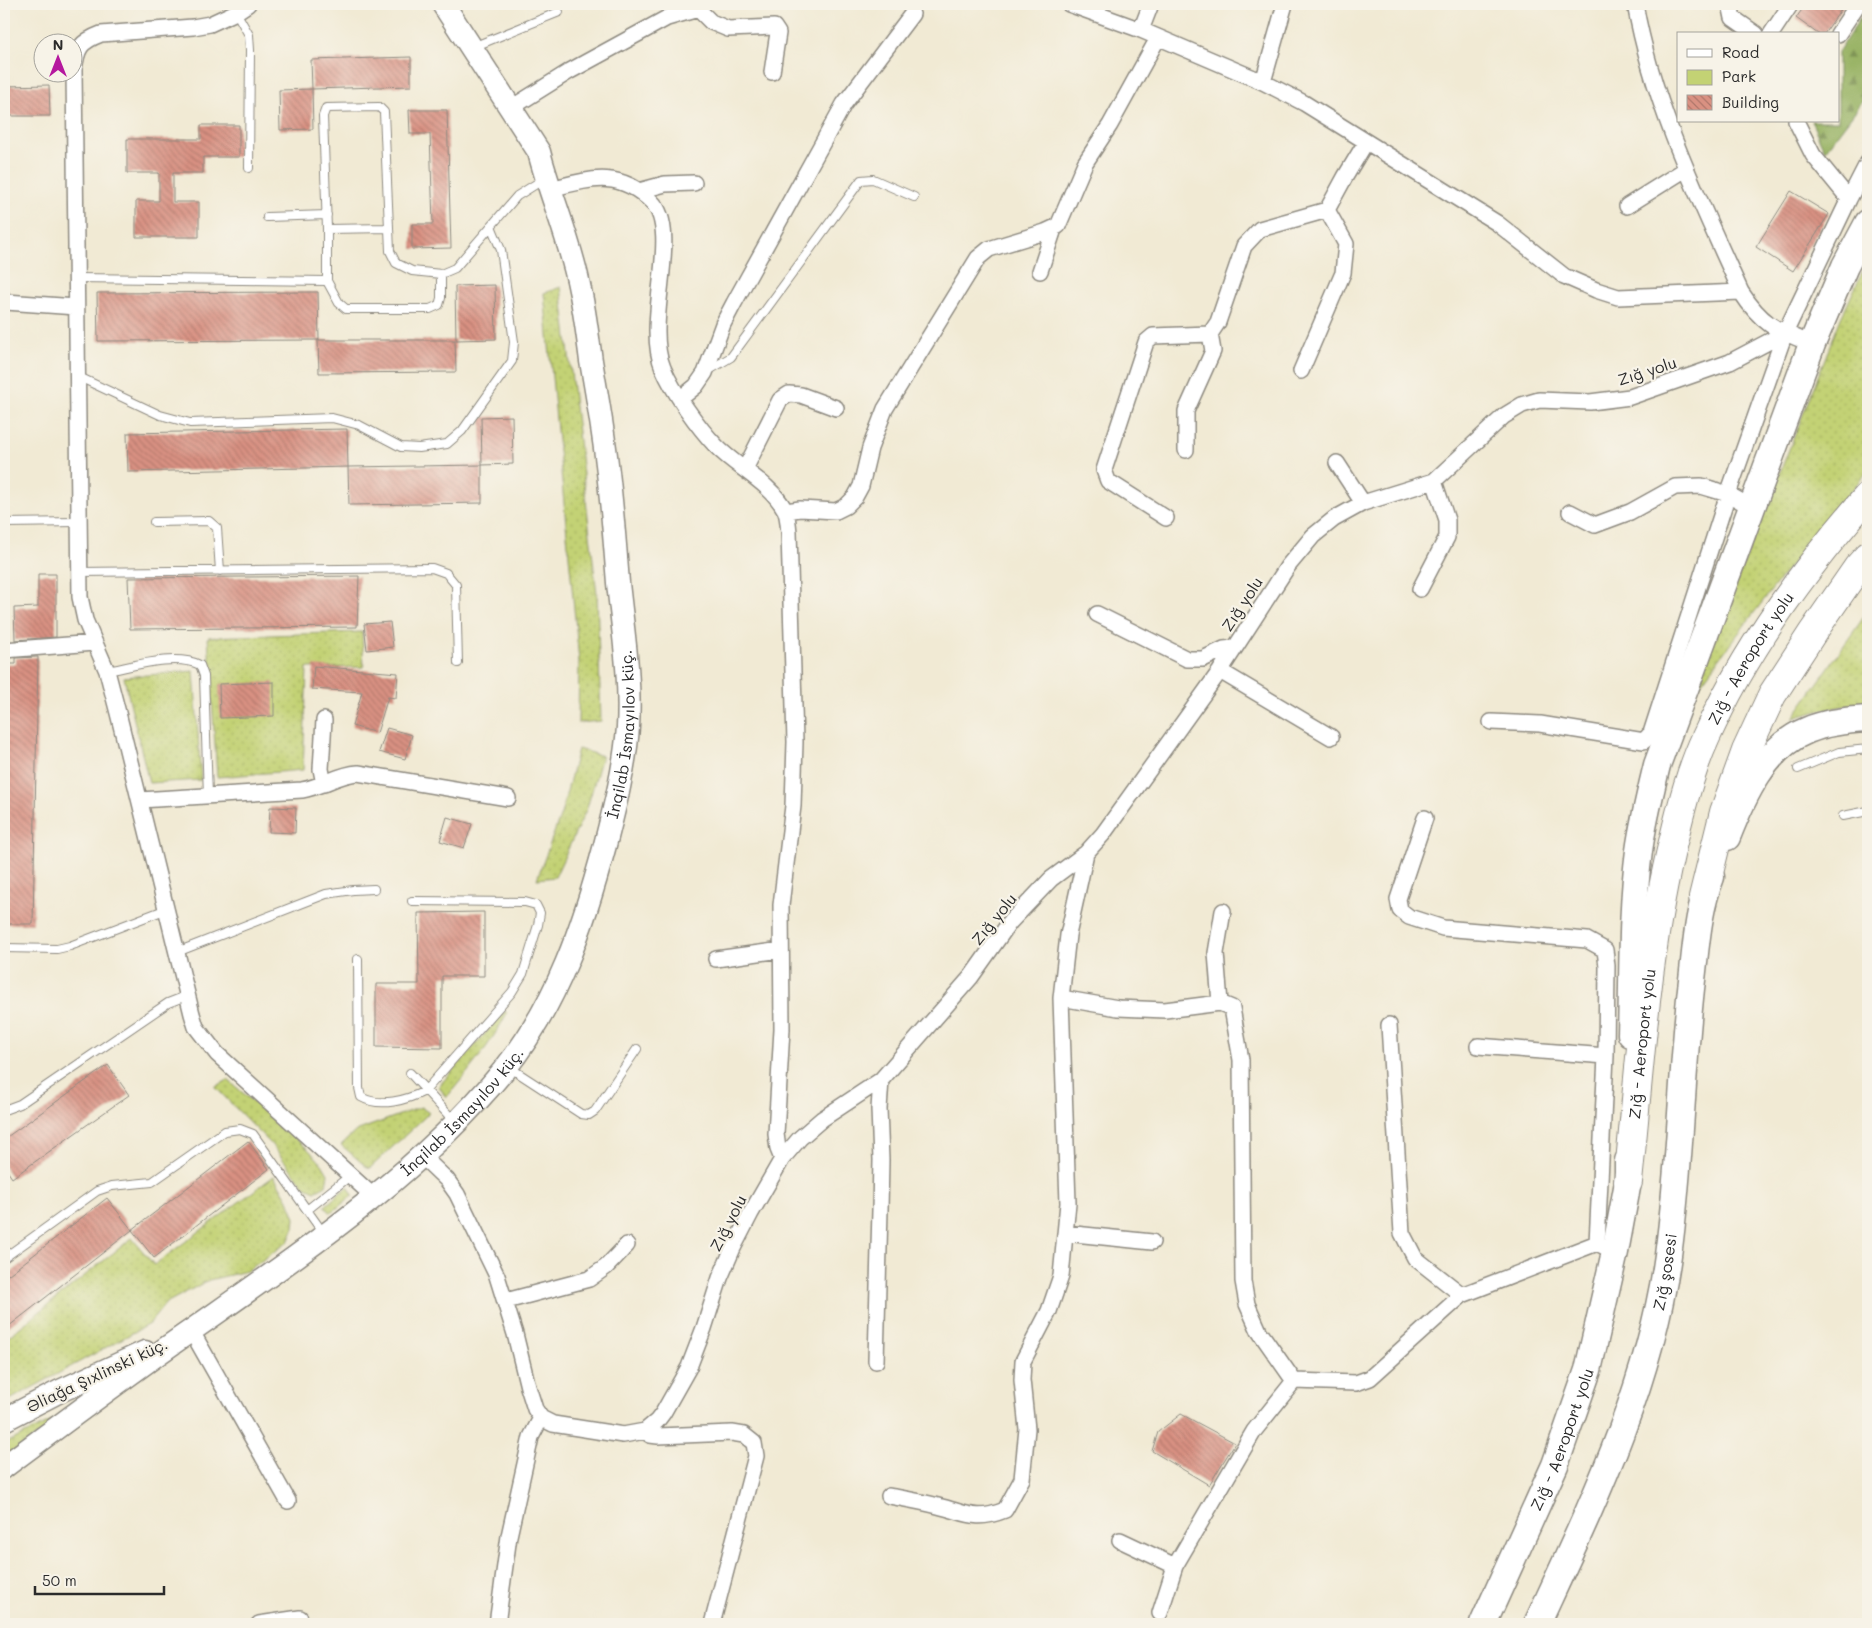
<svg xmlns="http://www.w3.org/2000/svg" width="1872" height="1628" font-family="Mali,sans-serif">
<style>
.green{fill:url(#green-dots);stroke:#777e50}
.forest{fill:url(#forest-firs);stroke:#627048}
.building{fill:url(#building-back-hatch)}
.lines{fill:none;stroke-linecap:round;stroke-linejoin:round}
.service-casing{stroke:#8e8a80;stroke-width:10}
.minor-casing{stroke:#8e8a80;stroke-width:18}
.secondary-casing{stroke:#8e8a80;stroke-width:25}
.trunk-casing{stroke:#8e8a80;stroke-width:29}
.motorway-casing{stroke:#8e8a80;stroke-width:30}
.service{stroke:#fff;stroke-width:8}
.minor{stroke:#fff;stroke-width:15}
.secondary{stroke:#fff;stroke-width:22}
.trunk{stroke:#fff;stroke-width:26}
.motorway{stroke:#fff;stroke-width:28}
.labels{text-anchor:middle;stroke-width:4.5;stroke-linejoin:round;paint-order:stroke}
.street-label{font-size:16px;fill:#2b2b2b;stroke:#f7f3e8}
</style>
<defs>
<pattern id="green-dots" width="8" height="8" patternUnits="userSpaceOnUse" patternTransform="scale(1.25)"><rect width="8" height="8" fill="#c3d274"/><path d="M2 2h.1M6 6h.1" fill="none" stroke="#a8b465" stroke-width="1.8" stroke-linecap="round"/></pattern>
<pattern id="forest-firs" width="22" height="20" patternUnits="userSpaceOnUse" patternTransform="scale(1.25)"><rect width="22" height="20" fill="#9ab466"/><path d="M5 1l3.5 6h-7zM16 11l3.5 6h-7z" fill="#7e9354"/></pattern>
<pattern id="building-back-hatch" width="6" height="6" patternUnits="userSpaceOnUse" patternTransform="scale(1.25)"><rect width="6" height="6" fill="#d99182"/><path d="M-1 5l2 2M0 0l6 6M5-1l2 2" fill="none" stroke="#b0776b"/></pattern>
</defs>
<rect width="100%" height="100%" fill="#f7f3e8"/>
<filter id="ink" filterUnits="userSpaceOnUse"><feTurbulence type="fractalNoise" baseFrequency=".02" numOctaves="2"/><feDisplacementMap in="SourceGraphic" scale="10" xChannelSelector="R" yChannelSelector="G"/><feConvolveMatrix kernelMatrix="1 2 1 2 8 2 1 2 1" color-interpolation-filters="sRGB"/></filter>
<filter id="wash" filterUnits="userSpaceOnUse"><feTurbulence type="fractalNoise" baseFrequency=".0096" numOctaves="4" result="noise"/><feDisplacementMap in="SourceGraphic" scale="20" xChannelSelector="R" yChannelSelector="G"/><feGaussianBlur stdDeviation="1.12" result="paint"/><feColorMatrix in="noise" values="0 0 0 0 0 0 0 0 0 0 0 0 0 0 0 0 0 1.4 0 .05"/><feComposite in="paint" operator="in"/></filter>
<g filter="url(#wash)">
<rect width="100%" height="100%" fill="#f1ead4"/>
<path class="green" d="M1868,260V471C1806,543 1749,619 1692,695L1841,318Z
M561,287L597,594L601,721L578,723L579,661L544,293Z
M1868,611V702L1822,710L1793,718Z
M362,632L364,667L307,668L303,770L217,777L208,637Z
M194,671L201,780L149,783L124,677Z
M578,749L602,756L587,808L555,877L537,879L561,814Z
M505,1011L507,1013C491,1044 469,1071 446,1098L439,1086Z
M228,1080L309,1150L322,1164L328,1174L326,1185L315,1191L304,1186L271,1144L215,1087Z
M421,1107L429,1113L369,1169L341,1145L356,1131Z
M274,1176L288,1200L295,1218L294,1228L288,1242L247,1271L209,1280L166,1303L149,1324L4,1403V1340L132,1238L154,1265Z
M348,1186L353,1195L331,1213L325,1206Z
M71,1412L4,1459V1444Z"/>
<path class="forest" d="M1868,6V94L1825,151L1811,121H1838V52Z"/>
<g id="blocks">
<path class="building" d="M1806,4H1845L1824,34H1818L1796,18Z
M411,57V86L312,89L311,60Z
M49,85L50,116H7L6,86Z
M312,89L313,129L280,130L279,90Z
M409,110H447L451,248L412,249V224H433L430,134H410Z
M201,125H239V157H203V173H173V202H199V237H136V201H159V173H127V139H201Z
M1791,191L1829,214L1793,271L1756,247Z
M495,285L496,339L456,340L455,286Z
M318,292L319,340L98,341L97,293Z
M318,340H455L456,372L319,373Z
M512,416L513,464L482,465L481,417Z
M347,429L348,467L128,472L127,433Z
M482,465V503L349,505L348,467Z
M38,574H56V637L15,640L14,608L38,607Z
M359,576L357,627L130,629L128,578Z
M390,622L393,647L367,650L364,624Z
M38,657L33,924H4V664H16V658Z
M314,666L398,673L396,698L388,697L377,733L352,726L362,692L312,689Z
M274,682V716L220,718L219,684Z
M387,728L412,735L405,759L379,752Z
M270,807L296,808L295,833L269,832Z
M447,817L472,824L464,848L440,841Z
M484,912V976H442V1048L376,1047V984H419L418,913Z
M108,1065L129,1095L12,1178L4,1166V1139Z
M248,1141L269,1169L154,1258L132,1230Z
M107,1198L132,1230L4,1330V1278Z
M1181,1414L1235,1443L1209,1485L1152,1451L1158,1432Z"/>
</g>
</g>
<g filter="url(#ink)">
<use href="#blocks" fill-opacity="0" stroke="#8e8a80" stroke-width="1"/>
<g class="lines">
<g class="service-casing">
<path id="service" d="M236,12L249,35L250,50L249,168
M473,47L559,12
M267,217L327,215
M389,228L327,229L323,116L326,108L379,107L384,112L390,251L396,263L412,271L441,274L455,268L517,196L544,179
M327,229V281
M76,278L327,281L339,303L346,309H430L439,305L441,298V274
M706,372L731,357L861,180L873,179L914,197
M77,376L160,415L190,423L332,418L359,425L401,447L419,448L447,444L462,431L512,361L514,342L501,250L491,226
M154,522L209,521L217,528L220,571
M4,523L78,522
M79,572L432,568L446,573L456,585L458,663
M107,671C134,666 175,653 200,665L204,676L208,796
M1798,769L1839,752L1868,749
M1843,816L1868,811
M4,948L57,949L70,946L167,909
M177,952L326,894L353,890L374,889
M358,959L359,1088L361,1097C380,1108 407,1100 425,1091L512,992L523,974L538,925L540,913L536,905L525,902L412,901
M509,1067L581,1114L589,1115L595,1111L637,1049
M410,1073L454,1121
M4,1110L20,1104L168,1003L186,996
M307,1210L351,1175
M4,1258L97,1191L112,1186L152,1182L225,1131L240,1129L253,1134L324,1234"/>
</g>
<g class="minor-casing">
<path id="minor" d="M248,4L236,12L210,24L193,27L101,34C80,42 77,48 74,70L80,597L85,620L107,671L118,713L192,1014L196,1027L217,1054L374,1197
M1069,4L1141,30L1263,82L1304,103L1497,223L1564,276L1596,290L1618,297L1741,292
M1635,4C1653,105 1699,199 1741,292C1763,326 1777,330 1812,344
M1730,4L1733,18L1756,34
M1141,30L1151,4
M1771,34L1791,4
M1838,34L1858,4
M1263,82L1285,4
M511,108L570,71L667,18L698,9L711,22L728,29L774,27L778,33L772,72
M1796,121L1813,155L1849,199
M550,189C590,179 619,169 652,202C682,232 643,322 663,368C673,392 698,427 716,446C737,468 770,482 785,510C788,516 788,525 789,532L795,742L793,806L781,905L782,1029L776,1134L778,1149L782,1159
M639,191L665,184L694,183
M1627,206L1686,169
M1040,271L1054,229
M4,299L6,302L76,307
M1301,371L1343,273L1346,244L1327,210
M680,399L696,386L705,373L723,324L734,303L844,104L912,14
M1186,450V411L1213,351L1210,334
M1337,463L1363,503
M745,469L780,400L789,394L801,395L836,408
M786,511L800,509L836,511L846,506L855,497L861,486L870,448L885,409L978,258L989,249L1045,232L1058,226L1085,163L1110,125L1158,38
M1570,512L1595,525L1630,512L1675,487L1701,486L1728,494L1751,507
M1166,518L1108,481L1104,470L1146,342L1153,336L1210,334L1218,322L1244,246L1260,229L1327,210L1345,177L1366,142
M1420,589L1447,537V520L1434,481
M1097,614L1187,659H1203L1224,649L1234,648
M4,650L94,643
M1220,671L1331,737
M324,720L321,769L324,784
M1491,722L1540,724L1644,741L1651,733L1728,494L1785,333L1849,199L1868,162
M140,800L302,790C322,787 338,774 358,773L508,798
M1425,818L1398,899L1400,910L1409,917L1443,928L1587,940L1605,950L1607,966L1606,1056L1597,1243
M716,959L781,950
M1061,998L1118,1008L1165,1010L1220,1003L1232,1008L1241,1060L1243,1281L1247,1304L1259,1331L1294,1381
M1220,1003L1216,953L1223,911
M1389,1025L1402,1233L1415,1258L1462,1295
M1478,1046L1606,1056
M422,1156L447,1180L457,1194L497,1276L515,1334L528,1387L535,1409L541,1418L553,1424L623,1435L645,1431L657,1421L663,1413L689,1367L704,1328L720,1278L733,1248L751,1213L782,1159L800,1138L822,1119L881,1080L971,977L1010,922L1051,879L1086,853L1103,834L1220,671L1288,566L1313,536L1334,519L1363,503L1434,481L1504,416L1522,405L1539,400L1590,402L1630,397L1730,362L1785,333
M1065,1233L1152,1242
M506,1301L589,1279L606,1267L627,1245
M191,1330L288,1501
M876,1361L880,1210L881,1160L879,1109L881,1080
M645,1431L650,1435L658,1436L732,1433L744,1435L754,1443L756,1456L712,1624
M889,1496C905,1499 922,1502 938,1506C967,1513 975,1522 1005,1510L1022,1479L1027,1429L1022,1380L1023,1361L1049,1311L1061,1276L1068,1203L1061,998L1068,935L1086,853
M1120,1540L1175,1566L1254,1431L1294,1381L1356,1383L1370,1378L1462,1295L1597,1243L1615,1252
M1160,1613L1175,1566
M259,1624L300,1618
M497,1624L509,1536L531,1437L541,1418"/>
</g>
<g class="secondary-casing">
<g id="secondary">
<path d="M4,1420L60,1391L145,1352"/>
<path id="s1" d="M4,1467C66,1421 128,1374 192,1330C303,1252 417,1176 504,1070C557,1005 584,924 605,845C615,806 625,767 628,727C631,680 623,631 618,583C615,544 612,503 607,464C603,429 597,395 591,361C588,337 585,313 580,290C571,242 551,198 539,152L443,4"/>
</g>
</g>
<g class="trunk-casing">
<g id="trunk">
<path d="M1727,837C1743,796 1765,747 1808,730C1827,722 1848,720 1868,719"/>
<path d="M1631,1034C1633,973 1631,911 1639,851C1643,822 1650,794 1657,765L1812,344L1845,266L1868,223"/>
<path id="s2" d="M1483,1624L1555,1465L1588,1370L1615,1252L1628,1182V1161"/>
<path id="s3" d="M1537,1624C1592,1505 1650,1387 1668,1255C1681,1164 1681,1072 1692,980C1696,946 1698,910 1711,877"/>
</g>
</g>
<g class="motorway-casing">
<g id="motorway">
<path d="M1703,897L1724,812L1746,751L1772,695L1813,632L1858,567L1868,556"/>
<path id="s4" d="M1628,1182C1640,1068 1646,950 1674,838C1682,804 1691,769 1706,737C1746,648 1804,569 1868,496"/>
</g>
</g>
<use href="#service" class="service"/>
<use href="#minor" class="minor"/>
<use href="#secondary" class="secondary"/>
<use href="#trunk" class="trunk"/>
<use href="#motorway" class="motorway"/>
</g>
</g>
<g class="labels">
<g class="street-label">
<text transform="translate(1647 371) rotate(-18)" y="6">Zığ yolu</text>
<text transform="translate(1242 604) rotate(-57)" y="6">Zığ yolu</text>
<text dy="6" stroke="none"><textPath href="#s4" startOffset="544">Zığ - Aeroport yolu</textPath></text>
<text dy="6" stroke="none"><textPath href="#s1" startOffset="1001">İnqilab İsmayılov küç.</textPath></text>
<text transform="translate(994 919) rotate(-51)" y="6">Zığ yolu</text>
<text dy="6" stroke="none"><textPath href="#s4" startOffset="139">Zığ - Aeroport yolu</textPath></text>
<text dy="6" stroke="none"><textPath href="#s1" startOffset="581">İnqilab İsmayılov küç.</textPath></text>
<text transform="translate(728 1223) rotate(-63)" y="6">Zığ yolu</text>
<text dy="6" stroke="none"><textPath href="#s3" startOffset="376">Zığ şosesi</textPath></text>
<text transform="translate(97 1375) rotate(-25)" y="6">Əliağa Şıxlinski küç.</text>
<text dy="6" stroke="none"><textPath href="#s2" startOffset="201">Zığ - Aeroport yolu</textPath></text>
</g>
</g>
<rect width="1872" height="1628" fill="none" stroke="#f7f3e8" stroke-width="20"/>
<rect x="1677" y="32" width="162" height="90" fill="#f7f3e8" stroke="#a5a39c"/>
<rect x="1687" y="49" width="25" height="8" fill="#ffffff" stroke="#a5a39c"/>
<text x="1722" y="58" font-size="15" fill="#2b2b2b">Road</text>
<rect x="1687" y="70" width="25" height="15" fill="#c3d274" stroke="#a5a39c"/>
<text x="1722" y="82" font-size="15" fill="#2b2b2b">Park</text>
<rect x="1687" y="95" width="25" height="15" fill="url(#building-back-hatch)" stroke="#a5a39c"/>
<text x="1722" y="108" font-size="15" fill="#2b2b2b">Building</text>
<g transform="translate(58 58)"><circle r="24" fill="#f7f3e8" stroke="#a5a39c"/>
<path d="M0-4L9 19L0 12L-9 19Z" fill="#b5179e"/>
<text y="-8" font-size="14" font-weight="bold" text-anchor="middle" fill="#2b2b2b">N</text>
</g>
<path d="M35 1586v8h129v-8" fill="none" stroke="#2b2b2b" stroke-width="2.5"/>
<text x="42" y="1586" font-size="15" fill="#2b2b2b" stroke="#f7f3e8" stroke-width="4" paint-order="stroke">50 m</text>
</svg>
